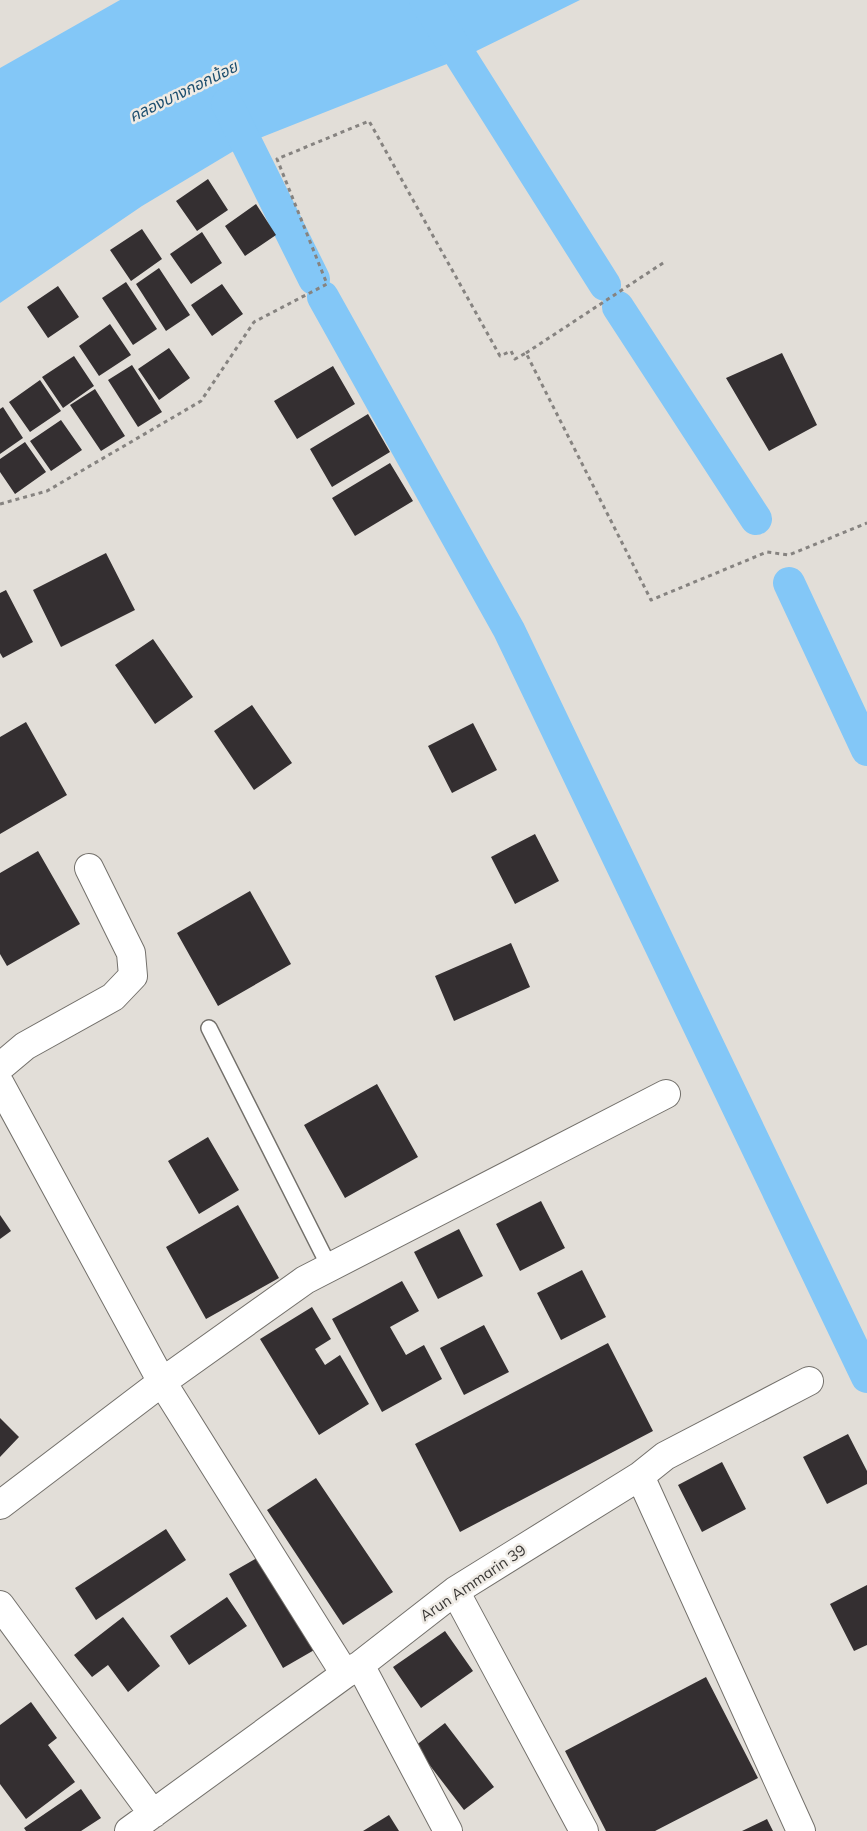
<svg xmlns="http://www.w3.org/2000/svg" width="867" height="1831" font-family="Mulish,'Noto Sans Thai',sans-serif">
<style>
.water{fill:#83c7f7}
.lines{fill:none;stroke-linecap:round;stroke-linejoin:round}
.canal{stroke:#83c7f7;stroke-width:32}
.building{fill:#342f31}
.service-casing{stroke:#73706b;stroke-width:18}
.minor-casing{stroke:#73706b;stroke-width:30}
.path{stroke:#868380;stroke-width:3;stroke-dasharray:4 4;stroke-linecap:butt}
.service{stroke:#fff;stroke-width:15}
.minor{stroke:#fff;stroke-width:28}
.labels{text-anchor:middle;stroke-width:5;stroke-linejoin:round;paint-order:stroke}
.street-label{font-size:15px;fill:#393735;stroke:#efebe5}
.water-label{font-size:16px;font-style:italic;fill:#1c4e6e;stroke:#efebe5}
</style>
<rect width="100%" height="100%" fill="#e2ded8"/>
<path class="water" d="M120,0H580L462,58L247,143L142,206L0,303V68Z"/>
<g class="lines">
<path class="canal" d="M425,0L605,285
M227,104L314,279
M323,297L509,630L867,1377
M618,307L756,519
M789,583L867,750"/>
</g>
<path class="building" d="M208,179L228,210L197,231L176,201Z
M256,204L276,235L245,256L225,226Z
M142,229L162,259L131,281L110,250Z
M202,232L222,263L191,284L170,254Z
M159,268L190,315L166,331L136,284Z
M126,282L157,329L133,345L102,298Z
M222,284L243,314L212,336L191,305Z
M58,286L79,317L48,338L27,307Z
M110,324L131,355L99,376L79,346Z
M169,348L190,378L159,400L138,369Z
M782,353L817,425L769,451L726,378Z
M74,356L94,386L63,408L42,377Z
M132,365L162,412L138,427L108,380Z
M333,366L355,404L297,439L274,401Z
M40,380L61,411L30,432L9,402Z
M95,389L125,436L101,451L70,405Z
M3,407L23,438L0,454V409Z
M368,414L390,452L332,487L310,449Z
M61,420L82,450L51,471L30,441Z
M25,442L46,472L15,494L0,472V459Z
M390,463L413,501L355,536L332,498Z
M106,553L135,610L61,647L33,590Z
M6,590L33,642L3,658L0,653V593Z
M153,639L193,697L155,724L115,665Z
M252,705L292,763L254,790L214,731Z
M26,722L67,795L0,834V737Z
M473,723L497,770L452,793L428,746Z
M535,834L559,881L515,904L491,857Z
M38,851L80,924L7,966L0,954V873Z
M250,891L291,964L218,1006L177,933Z
M511,943L530,987L454,1021L435,976Z
M377,1084L418,1157L345,1198L304,1125Z
M208,1137L239,1190L199,1214L168,1161Z
M541,1201L565,1248L520,1271L496,1224Z
M238,1205L279,1278L206,1319L166,1247Z
M0,1215L11,1231L0,1239Z
M459,1229L483,1276L438,1299L414,1252Z
M582,1270L606,1317L561,1340L537,1293Z
M402,1281L419,1311L390,1327L406,1355L424,1345L442,1379L382,1412L332,1319Z
M312,1307L331,1339L315,1349L325,1365L340,1355L369,1404L319,1435L260,1339Z
M484,1325L509,1372L464,1395L440,1348Z
M608,1343L653,1431L460,1532L415,1444Z
M0,1418L19,1437L0,1457Z
M848,1434L867,1471V1484L827,1504L803,1457Z
M722,1462L746,1509L702,1532L678,1485Z
M316,1478L393,1592L343,1625L267,1510Z
M166,1529L186,1560L96,1620L75,1588Z
M262,1555L316,1649L283,1668L229,1574Z
M867,1585V1645L854,1651L830,1604Z
M227,1597L247,1626L189,1665L170,1636Z
M123,1617L160,1666L128,1692L108,1665L92,1677L74,1655Z
M445,1631L473,1671L421,1708L393,1667Z
M706,1677L758,1778L655,1831H606L565,1751Z
M31,1702L57,1738L48,1745L75,1782L26,1819L0,1784V1725Z
M445,1723L494,1787L464,1810L415,1746Z
M81,1789L101,1818L81,1831H26L24,1828Z
M389,1815L399,1831H363Z
M767,1819L773,1831H742Z"/>
<g class="lines">
<g class="service-casing">
<path id="service" d="M209,1028L330,1268"/>
</g>
<g class="minor-casing">
<path id="minor" d="M0,1067L25,1046L113,997L133,976L131,953L89,868
M0,1084L162,1382L345,1674
M640,1476L801,1831
M0,1505L162,1382L305,1280L666,1094
M455,1591L584,1831
M0,1605L153,1814
M360,1665L448,1831
M129,1831L345,1674L360,1665L455,1591L640,1476L665,1456L809,1381"/>
</g>
<path class="path" d="M526,353L666,261
M0,504L47,491L201,401L254,322L327,284L277,159L369,121L500,356L511,351L515,359L526,353L651,600L767,552L789,555L867,523"/>
<use href="#service" class="service"/>
<use href="#minor" class="minor"/>
</g>
<g class="labels">
<g class="street-label">
<text transform="translate(473 1583) rotate(-34)" y="5">Arun Ammarin 39</text>
</g>
<g class="water-label">
<text transform="translate(183 91) rotate(-26)" y="6">คลองบางกอกน้อย</text>
</g>
</g>
</svg>
